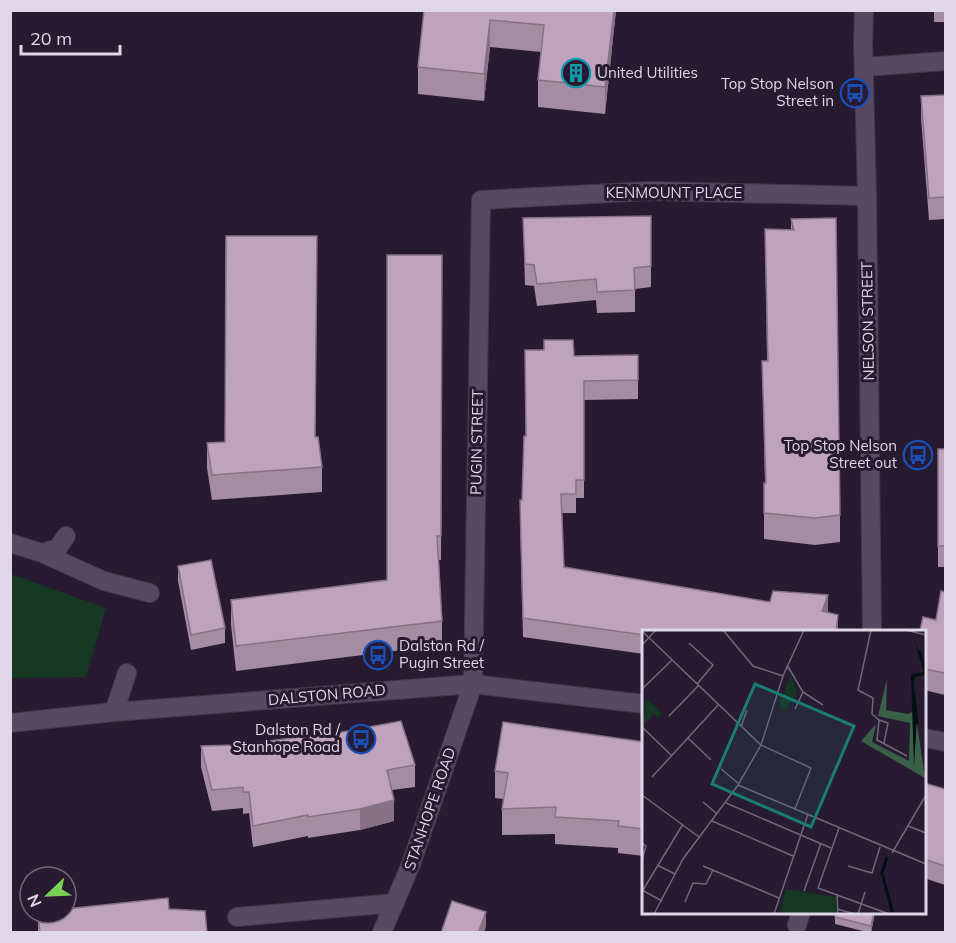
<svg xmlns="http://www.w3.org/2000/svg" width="956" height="943" font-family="Mulish,sans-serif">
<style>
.green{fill:#143821}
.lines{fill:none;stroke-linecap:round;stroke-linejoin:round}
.lane-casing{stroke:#42374a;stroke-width:20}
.street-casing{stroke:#42374a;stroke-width:20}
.secondary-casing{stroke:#42374a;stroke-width:20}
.lane{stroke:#584963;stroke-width:18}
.street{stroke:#584963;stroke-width:18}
.secondary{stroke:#584963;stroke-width:18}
.wall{fill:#a48ca2}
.shaded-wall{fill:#867284}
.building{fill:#bfa3bc;stroke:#867284;stroke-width:1.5}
.labels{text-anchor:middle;stroke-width:6;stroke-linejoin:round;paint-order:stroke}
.poi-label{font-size:15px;fill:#dfd7e7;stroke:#281a31;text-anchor:end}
.street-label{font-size:15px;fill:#dfd7e7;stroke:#281a31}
.inset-river{fill:none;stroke:#011013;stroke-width:3}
.inset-road{fill:none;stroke:#71667a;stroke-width:1.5}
.view{fill:#197b74;fill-opacity:0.15;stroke:#197b74;stroke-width:3}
.inset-edge{fill:none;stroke:#dfd7e7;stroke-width:3}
</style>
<rect width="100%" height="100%" fill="#281a31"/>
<path class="green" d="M11,574L106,608L86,677L11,678Z"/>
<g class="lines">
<g class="lane-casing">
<path id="lane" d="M10,543L42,553L58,548L66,536
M42,553L104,581L150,593
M114,712L127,673
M237,917L395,903"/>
</g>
<g class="street-casing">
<path id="street" d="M864,67L946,61
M797,925L801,912
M382,932L411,864L473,684L481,200L650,191L867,196"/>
</g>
<g class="secondary-casing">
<path id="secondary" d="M864,10L863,42L867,196L872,631
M10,723L114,712L473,684L644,704
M924,738L946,742"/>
</g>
<use href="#lane" class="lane"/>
<use href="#street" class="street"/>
<use href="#secondary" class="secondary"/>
</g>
<path class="wall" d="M424,10H616L605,114L538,107V80L541,52L490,47L484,101L418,94V67Z
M934,10H945V22H934Z
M945,95V219L929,220L921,118V96Z
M651,216V287L635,289V312L597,313L596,300L537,306L534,286L525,285L523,218Z
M791,219L840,515V542L815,545L764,539V483H765L762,361H767L765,229L791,230Z
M442,255L441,560H439L442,621V645L236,671L231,625V600L387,580Z
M638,355V399L584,400V498H576V513H562L564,567L828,612L838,631H644V654L523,637L520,519L522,500L526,436L574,356Z
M315,437L322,467V492L212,500L207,468V443Z
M938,449H945V567H938Z
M178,566L225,628V643L191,650L178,581Z
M945,592V695L924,690V631L936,620Z
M342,732L415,765V787L392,790L394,821L360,830L308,838V836L253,847L249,813L243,814V808L212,811L201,767V746L235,745Z
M619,739L644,742V856L618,853V848L555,844V834L502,835V809L503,799L495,798V771Z
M924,783L945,789V885L924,878Z
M169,909L207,933H38V913Z
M875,912L871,933L835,924V917Z"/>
<path class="shaded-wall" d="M614,10H616L605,114V87Z
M490,20V47L484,101V74Z
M828,595V614L822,611Z
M838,615V631H836Z
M394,800V821L360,830V809Z
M486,912V927L484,933H478Z
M874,912H875L871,933V926Z"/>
<path class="building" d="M424,10H614L605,87L538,80L544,25L490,20L484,74L418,67Z
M945,95V197L929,198L921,96Z
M651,216V266L634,268L635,290L597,292L596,279L537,284L534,265L525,264L523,218Z
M836,218L840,515L815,518L764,513V483H766L762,361H768L765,229L794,230L791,219Z
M226,236H317L315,437H318L322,467L212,475L207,443L225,442Z
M387,255H442L441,536H437L442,621L236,646L231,600L387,580Z
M544,340H573L574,356L638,355V380L584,381V480H576V494H561L564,567L770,602L773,591L828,595L822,611L838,615L836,631H644V635L523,618L520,500H522L524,436H526L525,350H544Z
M938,449H945V546H938Z
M211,560L225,628L191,635L178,566Z
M941,591L945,592V673L924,669V631H920L923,617L936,620Z
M401,721L415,765L387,770L394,800L360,809L308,817V815L253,826L249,792H243V787L212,790L201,746L235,745L342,732Z
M503,722L644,742V829L618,826L619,821L555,817L556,807L502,809L508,773L495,771Z
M924,783L945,789V866L924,859Z
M168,898L169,909L205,911L207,933H40L38,913H66V909Z
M452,901L486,912L478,933H441Z
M836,912H874L871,926L835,917Z"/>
<defs>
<g id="building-ring" transform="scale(1.5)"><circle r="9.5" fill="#281a31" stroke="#0f9aa8" stroke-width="1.5"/><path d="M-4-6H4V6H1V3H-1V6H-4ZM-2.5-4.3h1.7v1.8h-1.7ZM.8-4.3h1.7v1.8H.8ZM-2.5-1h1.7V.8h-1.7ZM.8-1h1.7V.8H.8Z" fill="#0f9aa8"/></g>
<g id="bus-ring" transform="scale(1.5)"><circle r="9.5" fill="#281a31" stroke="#1a4fb4" stroke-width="1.5"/><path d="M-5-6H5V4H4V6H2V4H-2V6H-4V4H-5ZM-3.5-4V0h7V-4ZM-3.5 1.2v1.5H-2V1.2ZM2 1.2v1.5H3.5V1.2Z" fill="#1a4fb4"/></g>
</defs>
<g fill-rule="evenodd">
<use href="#building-ring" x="576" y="73"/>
<use href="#bus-ring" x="855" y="93"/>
<use href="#bus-ring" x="918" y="455"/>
<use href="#bus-ring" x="378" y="655"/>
<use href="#bus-ring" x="361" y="739"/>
</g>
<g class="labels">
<g class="poi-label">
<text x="597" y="78" text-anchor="start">United Utilities</text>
<text x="834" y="89">Top Stop Nelson<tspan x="834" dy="17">Street in</tspan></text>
<text x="897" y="451">Top Stop Nelson<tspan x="897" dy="17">Street out</tspan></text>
<text x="399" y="651" text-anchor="start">Dalston Rd /<tspan x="399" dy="17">Pugin Street</tspan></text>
<text x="340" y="735">Dalston Rd /<tspan x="340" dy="17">Stanhope Road</tspan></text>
</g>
<g class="street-label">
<text x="674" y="198">KENMOUNT PLACE</text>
<text transform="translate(868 321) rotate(-91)" y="5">NELSON STREET</text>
<text transform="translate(477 442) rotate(-89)" y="5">PUGIN STREET</text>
<text transform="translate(327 695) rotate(-5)" y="5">DALSTON ROAD</text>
<text transform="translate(430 809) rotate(-71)" y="5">STANHOPE ROAD</text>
</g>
</g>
<g transform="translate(642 630)">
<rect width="284" height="284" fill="#281a31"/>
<path d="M149,45L155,64L143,80L137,75ZM3,68L20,83L16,88L12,84L2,94Z" fill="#143821"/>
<path d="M245,49L244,80L266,84L273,81L283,148L219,111L234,94L230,112L267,131L268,93L236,86Z" fill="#3a6147"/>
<path d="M144,259L194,267L195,283L137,284Z" fill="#143821"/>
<path d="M271,6L284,42L271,46L275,88L272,137L269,45L282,42Z" fill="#011013"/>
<path class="inset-river" d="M277,20L283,41M271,51V46L284,43M272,65L275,94M245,227L240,243L251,284"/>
<path class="inset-road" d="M81,0L111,36L141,46M229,0L216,60L231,68L230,84L237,90L235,110L265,126M264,0L284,5M0,1L119,115L169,138L153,179M47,13L71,35L55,54M0,15L14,0M145,35L161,62L153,79M0,59L30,30M161,62L181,75M27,86L57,55M237,90L246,93L242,113M0,97L30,126M99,97L105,80M46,108L69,130M79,139L97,154M10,147L77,74M96,155L284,234M0,165L57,207M61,172L75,184M84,173L189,218M70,191L151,226M266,196L284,203M197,198L176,258L247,284M0,213L4,216L0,230M250,223L284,165M15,235L33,244M61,236L137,268M206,236L230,243L238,217M0,260L20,271M1,260L41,194M162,261L179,213M195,265L196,284M43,272L51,253L64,254L71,240M195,279L213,284M12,284L41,229L96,155L119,115L141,46L162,0M132,284L166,184M216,284L223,262"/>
<path class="view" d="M113,54L212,96L169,197L70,154Z"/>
<rect width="284" height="284" class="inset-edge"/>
</g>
<rect width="956" height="943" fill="none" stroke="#dfd7e7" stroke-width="24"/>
<g transform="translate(48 895) rotate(247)"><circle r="28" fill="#281a31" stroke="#71667a" stroke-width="1.5"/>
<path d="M0-4.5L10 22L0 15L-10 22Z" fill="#7bd155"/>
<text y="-9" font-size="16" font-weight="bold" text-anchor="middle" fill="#dfd7e7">N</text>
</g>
<path d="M21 45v9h99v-9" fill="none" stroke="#dfd7e7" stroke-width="3"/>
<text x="30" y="45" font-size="18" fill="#dfd7e7" stroke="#281a31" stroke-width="4.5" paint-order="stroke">20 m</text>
</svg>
